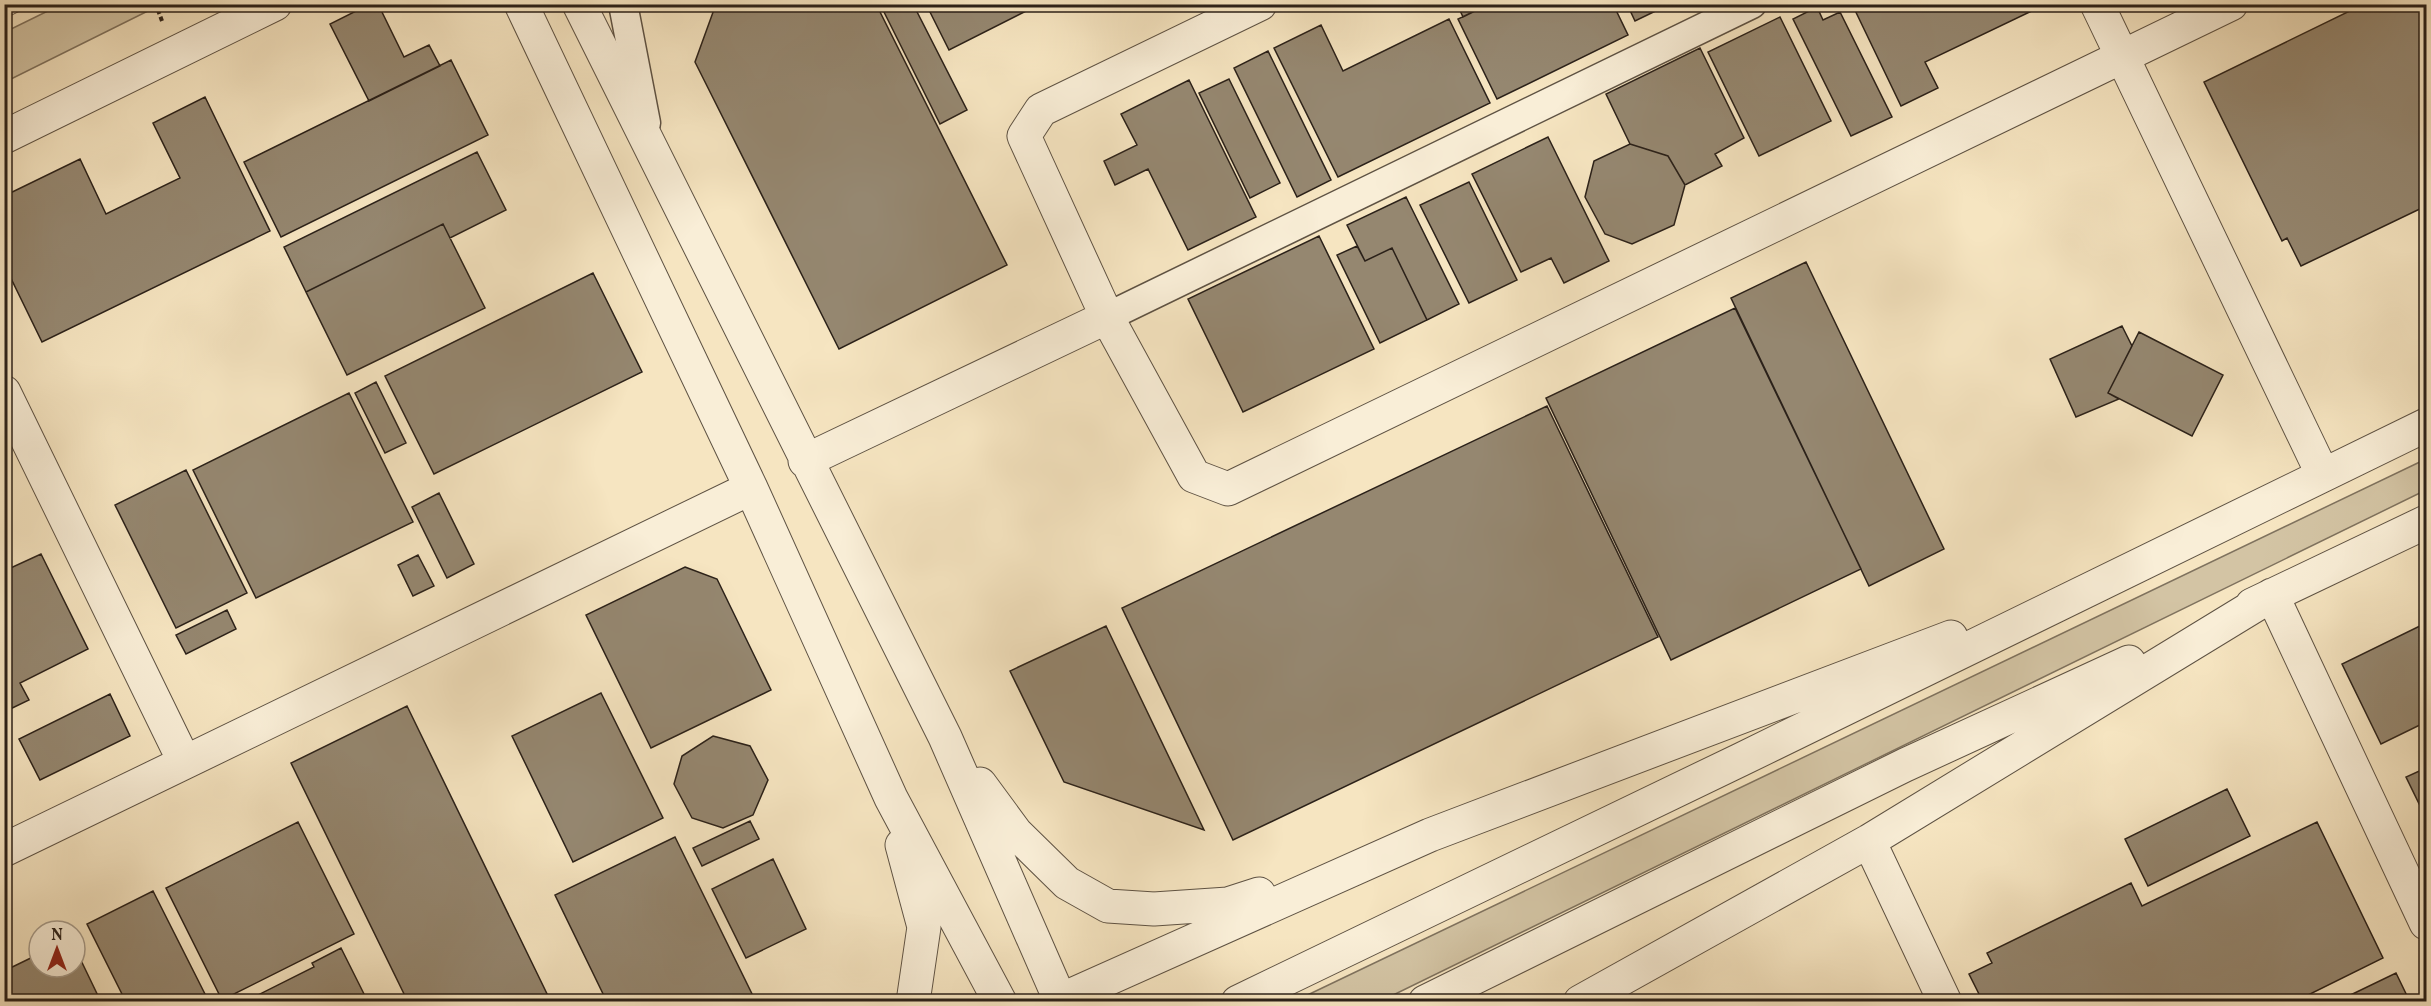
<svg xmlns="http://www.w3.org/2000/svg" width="2431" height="1006" font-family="Vollkorn,serif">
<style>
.green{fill:#d3c4a4;stroke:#7f725e;stroke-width:1.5}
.building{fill:#958770;stroke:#2b2119;stroke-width:1.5}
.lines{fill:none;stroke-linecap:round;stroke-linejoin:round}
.service-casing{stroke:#5e5243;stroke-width:17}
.minor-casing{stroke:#5e5243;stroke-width:31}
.tertiary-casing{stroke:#5e5243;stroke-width:35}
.path{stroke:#2b2119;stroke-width:4;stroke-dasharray:4.5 3;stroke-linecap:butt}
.service{stroke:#f9eed7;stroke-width:15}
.minor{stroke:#f9eed7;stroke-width:28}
.tertiary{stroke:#f9eed7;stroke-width:33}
</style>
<rect width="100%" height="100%" fill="#f6e5c1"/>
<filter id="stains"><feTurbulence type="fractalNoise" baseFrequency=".00333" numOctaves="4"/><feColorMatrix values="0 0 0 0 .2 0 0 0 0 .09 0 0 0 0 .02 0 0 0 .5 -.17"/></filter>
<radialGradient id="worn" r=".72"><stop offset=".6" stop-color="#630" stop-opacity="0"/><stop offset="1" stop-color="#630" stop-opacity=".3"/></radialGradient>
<path class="green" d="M62,4H160V5L5,82V32Z
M2426,459V490L1381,1001H1295Z"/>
<path class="building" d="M370,4H378L404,57L429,45L440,66L369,101L330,24Z
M716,4H876L1007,265L839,349L695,62Z
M880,4H913L967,110L940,124Z
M926,4H1040L949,50Z
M1457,4H1489L1463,17Z
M1489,4H1613L1628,35L1497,99L1458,19Z
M1627,4H1670L1635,21Z
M1852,4H2034L2036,9L1925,62L1938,88L1901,106Z
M2364,4H2426V206L2301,266L2287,238L2282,241L2204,82Z
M1817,7L1823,20L1840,12L1892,117L1851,136L1793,19Z
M1780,17L1831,121L1759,156L1708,52Z
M1449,19L1490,103L1338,177L1274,48L1321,25L1343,71Z
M1700,48L1744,138L1715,154L1722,166L1685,185L1668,156L1630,144L1606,94Z
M1268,51L1331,180L1297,197L1234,68Z
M451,60L488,135L281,237L244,162Z
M1229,79L1280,183L1250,198L1199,93Z
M1189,80L1256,217L1188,250L1148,169L1115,185L1104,161L1137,145L1121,114Z
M205,97L270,231L42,342L4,264V196L80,159L106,214L180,178L153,123Z
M1548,137L1609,261L1564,283L1551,258L1521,272L1472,174Z
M1630,144L1668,156L1685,185L1674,225L1632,244L1605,234L1585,197L1594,161Z
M477,152L506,210L450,238L443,224L306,292L284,247Z
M1469,182L1517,280L1469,303L1420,205Z
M1406,197L1459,304L1427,320L1392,248L1365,261L1347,225Z
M443,224L485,308L347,375L306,292Z
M1319,236L1374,349L1243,412L1188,299Z
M1357,246L1365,261L1392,248L1427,320L1380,343L1337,255Z
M1806,262L1944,549L1869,586L1731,298Z
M593,273L642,372L434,474L385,376Z
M1735,308L1861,569L1671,660L1546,398Z
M2122,326L2132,346L2108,393L2119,399L2076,417L2050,359Z
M2139,332L2223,375L2192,436L2108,393Z
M376,382L406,443L385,453L355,393Z
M349,393L413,522L256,598L193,470Z
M1547,406L1658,637L1233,840L1122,608Z
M186,470L247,593L176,628L115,505Z
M439,493L474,564L447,578L412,507Z
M41,554L88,649L20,683L29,700L4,712V571Z
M418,555L434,586L413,596L398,565Z
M685,567L717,579L771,690L651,748L586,615Z
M227,610L236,629L186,654L176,635Z
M2426,623V722L2381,744L2342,664Z
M1106,626L1204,830L1064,782L1010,671Z
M601,693L663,818L573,862L512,736Z
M110,694L130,736L40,780L19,739Z
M407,706L551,1002H408L291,763Z
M713,736L750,746L768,780L753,815L723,828L692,818L674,784L682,756Z
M2426,768V818L2406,777Z
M2227,789L2250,836L2148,886L2125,839Z
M750,821L759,839L702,866L693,848Z
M298,822L354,934L222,1000L166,888Z
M2317,822L2383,958L2294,1002H1983L1969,974L1992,963L1987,953L2131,883L2142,906Z
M675,837L756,1002H607L555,895Z
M773,859L806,929L746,958L712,889Z
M153,891L209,1002H126L87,924Z
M75,948L101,1002H4V971L39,954V967H75Z
M341,948L368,1002H244L314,967L312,963Z
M2396,973L2410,1002H2336Z"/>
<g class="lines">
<g class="service-casing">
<path id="service" d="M4,10L16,4"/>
</g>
<g class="minor-casing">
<path id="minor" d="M623,4L646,123
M1107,317L1752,4"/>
</g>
<g class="tertiary-casing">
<path id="tertiary" d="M521,4L751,488L891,798L1000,1002
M579,4L945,737L1061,1002
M2097,4L2323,475
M4,137L275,4
M1107,317L1024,136L1041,110L1260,4
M4,392L184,761
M805,461L1107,317L1194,476L1228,489L2231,4
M2252,605L2426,522
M980,784L1016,833L1067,883L1108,906L1154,909L1228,904L1259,894
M1869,841L1945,1002
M902,845L924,927L913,1002
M4,850L751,488
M1056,1002L1430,835L1951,637
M1238,1002L1740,760L2426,425
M1425,1002L1905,765L2129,662
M1580,1002L1869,841L2272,595L2426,923"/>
</g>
<path class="path" d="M162,21L158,10L168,4"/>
<use href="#service" class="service"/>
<use href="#minor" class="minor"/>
<use href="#tertiary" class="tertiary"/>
</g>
<rect width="2431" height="1006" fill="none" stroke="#f6e5c1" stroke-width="24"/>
<rect x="6" y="6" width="2419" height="994" fill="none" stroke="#2b2119" stroke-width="3"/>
<rect x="12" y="12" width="2407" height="982" fill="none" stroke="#2b2119" stroke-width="1.5"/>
<g transform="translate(57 949)"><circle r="28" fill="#f9eed7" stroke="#a79c8b" stroke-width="1.5"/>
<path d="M0-4.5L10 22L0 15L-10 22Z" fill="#8f2418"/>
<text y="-9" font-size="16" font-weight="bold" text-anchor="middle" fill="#2b2119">N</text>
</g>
<rect width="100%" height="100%" filter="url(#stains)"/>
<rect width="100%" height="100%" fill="url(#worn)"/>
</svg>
